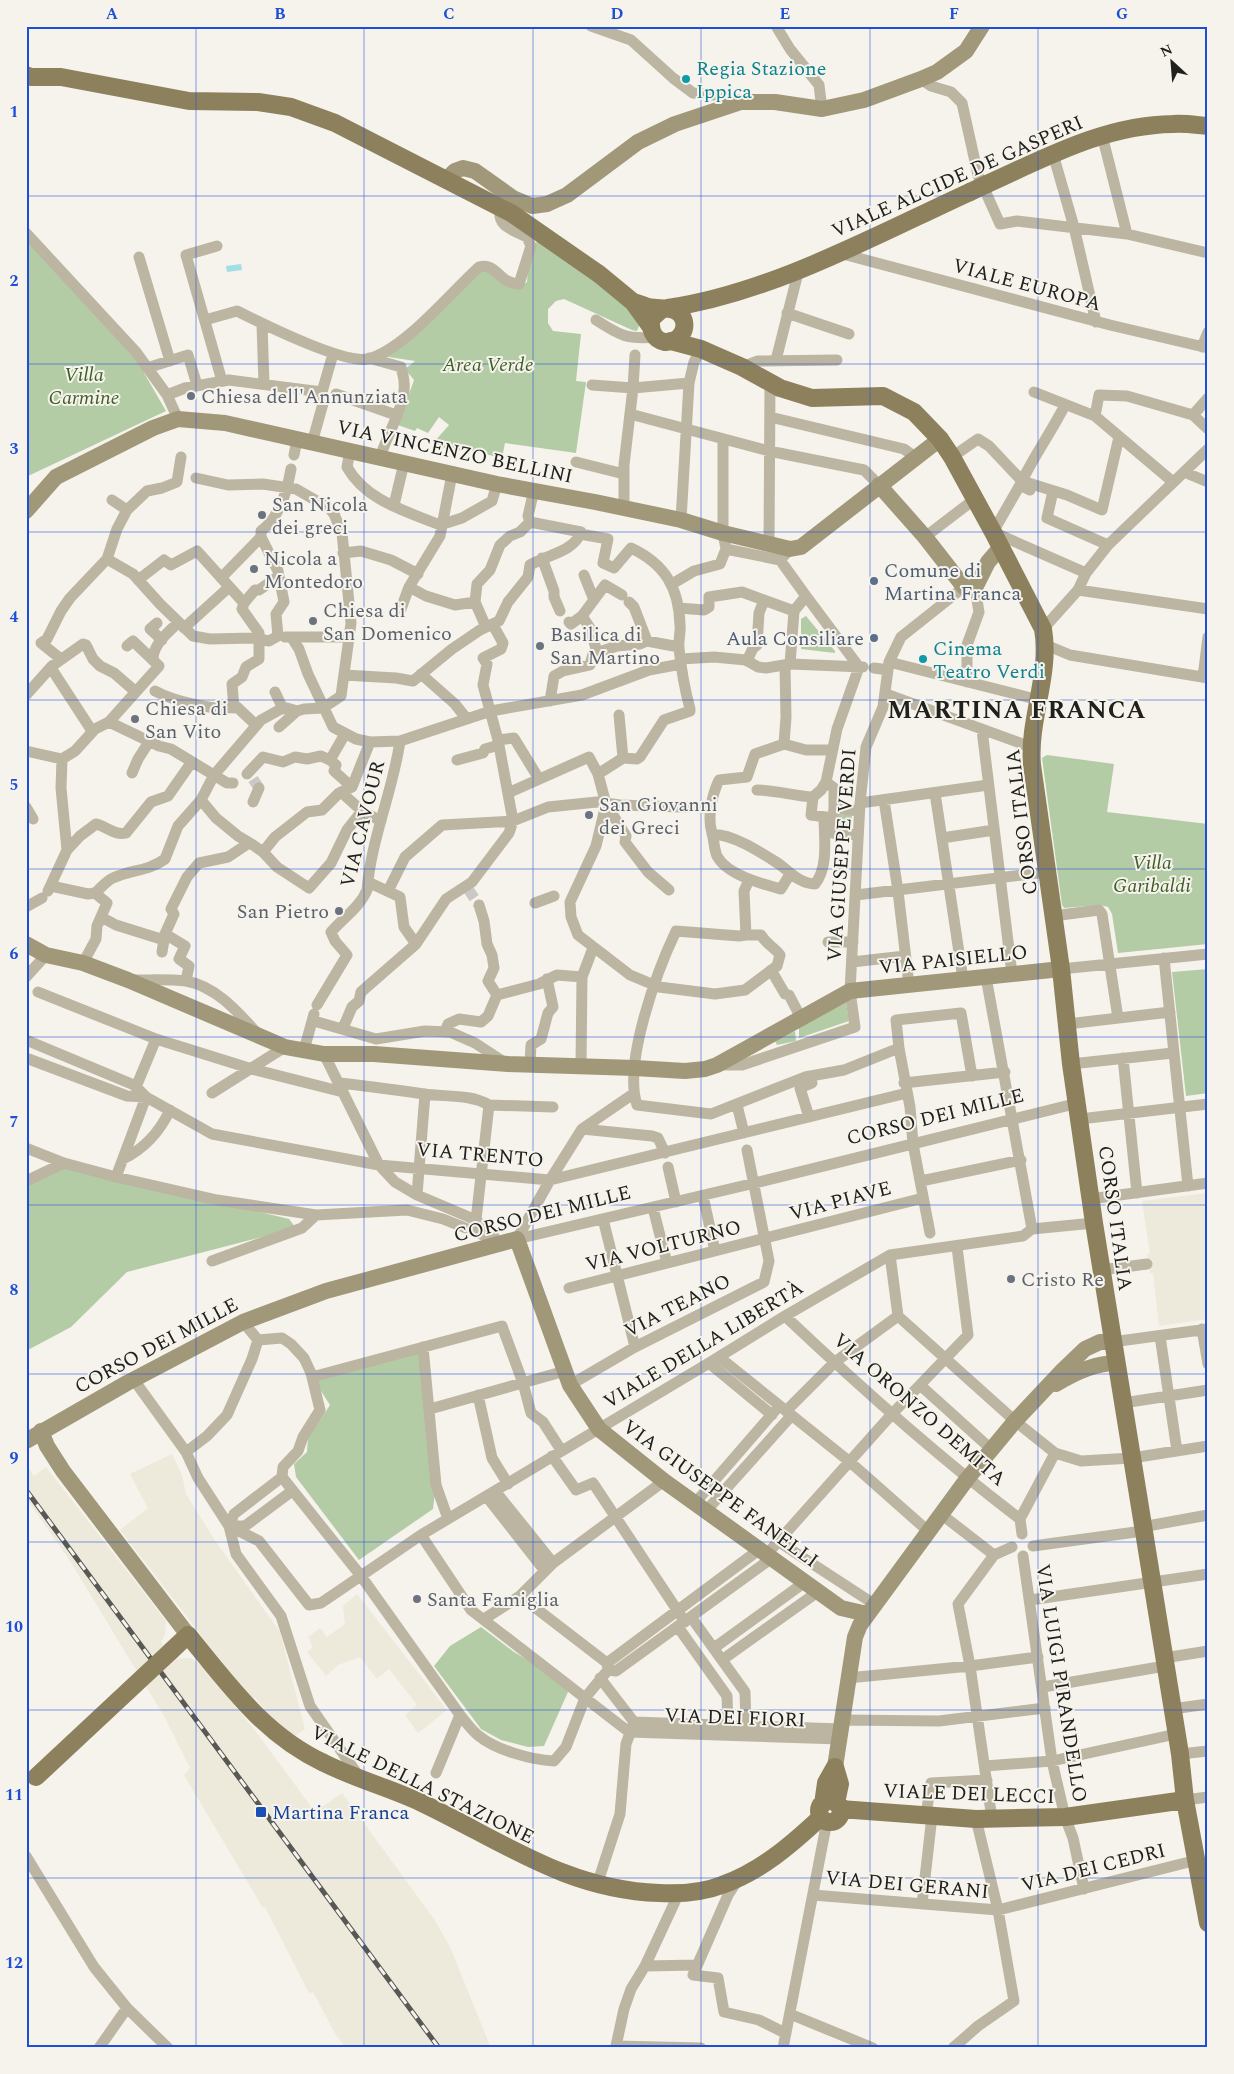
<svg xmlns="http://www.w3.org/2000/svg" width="1234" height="2074" font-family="Spectral,serif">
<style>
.built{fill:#ede9db}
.green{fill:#b4cca5}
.water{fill:#a1dfe5}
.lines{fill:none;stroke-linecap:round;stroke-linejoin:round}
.street-tunnel{stroke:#cac9c3;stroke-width:11;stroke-dasharray:11 5.5;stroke-linecap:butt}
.street{stroke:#bcb5a1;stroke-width:11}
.secondary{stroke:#a19779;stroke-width:16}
.primary{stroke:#8d815d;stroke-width:18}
.rail-casing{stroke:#585854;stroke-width:5}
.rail{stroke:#f5f3ec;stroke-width:3;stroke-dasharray:9;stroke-linecap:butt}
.primary-bridge{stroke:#8d815d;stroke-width:18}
.grid{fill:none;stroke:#1d4ed8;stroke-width:1;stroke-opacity:0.55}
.culture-dot{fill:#0f9aa8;stroke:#f5f3ec;stroke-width:2}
.worship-dot{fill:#6b7280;stroke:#f5f3ec;stroke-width:2}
.service-dot{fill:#5c6f8a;stroke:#f5f3ec;stroke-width:2}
.transit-dot{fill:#1a4fb4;stroke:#f5f3ec;stroke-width:2}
.labels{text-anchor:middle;stroke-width:4;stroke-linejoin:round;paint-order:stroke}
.culture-label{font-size:20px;fill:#0d838f;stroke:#f5f3ec;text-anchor:start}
.street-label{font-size:20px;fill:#20201d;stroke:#f5f3ec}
.park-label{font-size:20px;font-style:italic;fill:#3d5e25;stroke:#f5f3ec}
.worship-label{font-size:20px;fill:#5b616d;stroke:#f5f3ec;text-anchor:start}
.service-label{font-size:20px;fill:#4e5e75;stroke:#f5f3ec;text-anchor:start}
.transit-label{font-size:20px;fill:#164399;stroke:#f5f3ec;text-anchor:start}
.district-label{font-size:25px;font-weight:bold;letter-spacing:1px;fill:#20201d;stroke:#f5f3ec}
.neatline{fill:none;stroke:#1d4ed8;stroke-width:2}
.grid-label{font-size:16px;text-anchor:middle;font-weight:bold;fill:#1d4ed8}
</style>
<rect width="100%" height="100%" fill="#f5f3ec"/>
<path class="built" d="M1208,1193V1319L1159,1326L1153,1273H1150L1149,1264L1147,1254L1150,1253L1142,1201Z
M172,1454L182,1475L186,1494L214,1539L280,1632L305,1729L295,1736L274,1723L255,1697L251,1700L120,1530L148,1508L130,1474Z
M26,1465L34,1476L46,1467L166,1621L165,1635L161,1642L173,1659L191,1658L203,1667L257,1733L315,1812L342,1793L434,1919L450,1947L491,2048H346L336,2035L313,1992L309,1993L265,1907L263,1908L184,1775L190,1768L164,1716L70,1561L26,1498Z
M357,1594L447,1710L418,1733L405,1715L417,1705L389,1669L377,1679L360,1657L338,1665L326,1676L307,1652L313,1647L308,1637L320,1628L327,1637L345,1624L343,1606Z"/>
<path class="green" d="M538,238L560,252L630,310L639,326L637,331L632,330L564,299L556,301L548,309V323L553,331L581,334L576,381L586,382L576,453L505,443L502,458L464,449L463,451L440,447L435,441L449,425L439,417L428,433L417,428L415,431L395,424L403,411L414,380L405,369L415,361L382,356L484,267L517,288L527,282L528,267Z
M26,240L132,352L166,411L26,477Z
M806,616L835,651V653L801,649V619Z
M1047,755L1114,764L1107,812L1208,824V944L1118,953L1112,914L1108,907L1100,905L1064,908L1062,905L1042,758Z
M837,814L852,815L851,830L836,829Z
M1208,969V1093L1186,1096L1172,972Z
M846,1002L849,1021L799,1038V1026Z
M795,1031L796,1041L777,1045L775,1041Z
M64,1165L289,1219L296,1228L127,1272L71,1327L26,1351V1183Z
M423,1347L436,1485L433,1509L359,1560L296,1477L294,1464L307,1452L308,1438L330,1405L312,1377Z
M481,1627L514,1652L562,1680L568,1692L544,1746L528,1747L501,1740L481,1729L434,1666L450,1646Z"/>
<path class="water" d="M241,264L242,270L227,272L226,266Z"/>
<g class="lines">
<path class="street-tunnel" d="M253,779L259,788
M468,889L479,905"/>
<path class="street" d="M591,26L631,40L673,78L693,93L725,96L741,102
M776,26L790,49L819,85L822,109
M921,79L931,86L951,92L962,103L978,175L1000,224L1017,221L1127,234L1208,253
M1102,135L1127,234
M1053,154L1074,227L1096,322
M26,233L136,352L167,395L178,419
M217,246L186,255L222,381
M839,253L1110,325L1208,348
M139,257L170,361
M787,313L849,334
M205,320L237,311C261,323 343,364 368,359C404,350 451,292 479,267C497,262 499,284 519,284L531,246L527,237C511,229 497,227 500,207
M596,320C619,335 627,340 656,337
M262,324L264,384
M1202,347L1208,332
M369,358L401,367C402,372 404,377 404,382C407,403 386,436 380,458
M776,360L799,269
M742,367L758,361L837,360
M147,368L188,355L197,385
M592,385L633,388L635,355
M1034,392L1095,416L1173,482
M336,394L396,415
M167,395L185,388L229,380L322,392
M630,414L769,451L864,470L879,485
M1193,415L1208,398
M1095,416L1099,395L1127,396L1193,415L1208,429
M770,417L904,449L915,457
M723,439V533L726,549L780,560L790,549
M312,443L324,400L322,392L333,354
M350,451L347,467C366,501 406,511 440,525
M294,455L297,440
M952,457L978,439L989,446L1022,481L1067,495L1102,510L1119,437
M576,462L624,474
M1184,472L1208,482
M1022,481C1035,454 1052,431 1065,405
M1030,490L1020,485L993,532L1086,573
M1053,491L1047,518L1108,545
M112,500L127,510
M394,505L404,463
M624,508V465L633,388L689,383
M681,520L689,383L694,362L701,349
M440,525L462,518L492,501L497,484
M580,534L608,539L603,563L614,568L631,548C665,564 679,588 680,625C681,633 678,640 679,648C681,668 685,690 690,709V711L664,720L640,757L637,759L623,758L598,774
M925,537L976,498
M769,544L770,383
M343,553L361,551L391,560L418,574
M542,558L554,591V597L560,611
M107,559L133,574L160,604L193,636L210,639L254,638L269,641L278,636
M780,560L806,596L794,611L790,664
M584,575L594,600
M221,578L261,537
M138,580L164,560L171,565L197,551L244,603L242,609L259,633V659L246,667L242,677L232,684L234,708
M672,584L694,571L720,564L726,549
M409,587L426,596L455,605L475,602
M1078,590L1208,609
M806,596L859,667L837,729L826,782L821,790L813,797L811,815L833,818L832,833L858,835
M629,602L634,607L647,641
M244,603L255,590H259L279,576
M679,608L704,610L709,607V597L742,592L794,611
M401,609L409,587L440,536L452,474
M569,622L571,624L582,616
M157,623L150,629L162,640
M486,627L475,602L477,584L490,570L500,545L510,536L520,532L530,522L528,516L534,490
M184,628L228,588
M1043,629L1078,590L1086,573L1108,545L1208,449
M278,636L276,614L284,602L278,571L261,537V531C280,517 287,491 291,469
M285,637H349
M292,638L299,649L308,674L333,727L356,739L370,742L400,741L491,711L582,695L649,670L681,664
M1046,645L1070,655L1208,678
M597,652L590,628L582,616L605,585L622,595
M153,658C154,644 168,632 178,623
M61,659L41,643L47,639L61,611L70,598L107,559L117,529L127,510L147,491L162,488L177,482L181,457
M681,659L714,657L746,660L758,667L766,668L790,664L863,667
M747,661L753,648L757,645L759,613L764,600
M889,662L901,637L964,587
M51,668L92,731
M874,668L888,670
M421,674L455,704L466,718
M344,675L396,678L413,681L452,649L480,630L499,621L508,602L528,577L530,565C546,555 574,552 581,532L530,522
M1203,677L1208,637
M967,682V645L979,612L975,588
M155,691C173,701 217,712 237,707L256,725
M275,692L283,709
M886,694L1031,747
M26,695L52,666L83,644L86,645L93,659L100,666L114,673L136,692
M550,701L554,676L563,671L590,665L593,654L617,646L640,644L647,641L679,647
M619,715L623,758
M109,722L159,746L171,749L227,783H233
M279,727L297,711
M982,730L1012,974
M345,734L330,760L336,765L334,771L352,787
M498,740L514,738L539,779
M784,744L786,717L785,666
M26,751L62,759
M457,760L483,753L485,749L499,745
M132,773L138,759L149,742
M247,774L263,757L283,762L295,757L307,759L321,756L330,760
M826,782L834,788V808
M757,790C776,790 794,796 813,797
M341,792L362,811L381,821
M508,793L589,757L598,774L606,804L626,836L625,842L648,872L669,890
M935,793L963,979
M201,800L216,818L238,836L253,845L263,852L277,867L309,888L331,863L347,830L362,811
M884,800L898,891L909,985
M253,802L259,788
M860,803L988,785
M606,804L596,846L570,902L571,917L578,935L630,975L659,987L715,994L745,990L777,966L780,955C774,947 766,944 761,935H746L744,891L749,880
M26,807L33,819
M833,818L834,808L859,811
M712,834C735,835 760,852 779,864C790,872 800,884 815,884C829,867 824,837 824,817
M942,838L994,830
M67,850L80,836L96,824C106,826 115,836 126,833L151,802L168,796L191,763
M263,852L275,837L307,812L322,810L339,793L352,787L370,742
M790,874L781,889C762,884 727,875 717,856C714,849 714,840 712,833C707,817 712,795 719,780L747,777L755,754L784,744L806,750H832
M368,882L400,897L404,927L416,944
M51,886L88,894L95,893L107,903L97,926L96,939L83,963
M48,891L67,850L61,788L62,759L75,751L95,729L109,722L159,666L133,641L127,646
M388,891L405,857L442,825L513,821L548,807L597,802L620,805L711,808
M95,893C101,888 106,881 113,878C130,870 149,871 165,859L178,826L201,800L214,775L261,720L281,709L287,708L297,711L304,709L323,708L341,696L351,623L342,533L334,514L329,508L296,489L263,484L228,485L196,478
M856,895L1047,872
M535,903L554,896
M479,905L484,921L487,944L492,955L494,968L488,981L497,995
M26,907L42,898
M1053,916L1099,910L1102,914L1118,1018
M101,917L116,925L164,940
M165,934L185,946L179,959L189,966L186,981
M746,935L739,936L676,931C657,971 623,1063 637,1105L711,1114L805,1077L844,1070L899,1048
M828,942H853
M162,952L165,934L174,914L171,909L187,877L199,863L228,857L249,843
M1164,958L1188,1186
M852,962L905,956
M1061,969L1208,954
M771,970L785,994L789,995L801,1018
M26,977L46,955
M986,977L1032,1229
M135,980C152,980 169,979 186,981C215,986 237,1011 256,1032
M38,992L156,1039L252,1069L343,1092
M317,1005L347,955L335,941L331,932C343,918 360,907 367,890C371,839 393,791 400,741
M314,1021L376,1039L425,1031L450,1032L475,1043L504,1062
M1067,1024L1170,1012
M343,1028L352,1007L359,1001L361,992L416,944L446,899L472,882L509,833L513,821L498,740L483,685L487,664L483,658L501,649L503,643L493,625
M445,1032L448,1024L459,1019L481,1022L488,1016L497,995L539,984L557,975L582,977
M26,1040L134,1085L146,1097L212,1134L379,1165L550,1180L907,1093
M304,1050L314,1014
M324,1054L379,1165L395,1182L417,1195L476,1220L494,1236
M26,1058L127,1096L146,1097L116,1177
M1123,1058L1137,1193
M530,1064L531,1045L541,1039L548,1013L553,1007L547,979
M1071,1064L1173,1053
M718,1065H742L855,1027L850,991L860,803L866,747L883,707L889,662L1039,700
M581,1066L582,977L593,948
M339,1083C368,1086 396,1090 424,1094C446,1097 471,1094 489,1105L476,1220
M904,1083L1005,1072
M136,1087L156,1039
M212,1093L285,1047
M489,1105L553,1107
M737,1105L744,1133
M809,1117L800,1088L812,1083
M1080,1119L1208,1104
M582,1129L633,1094
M26,1148L64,1163L116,1177L217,1200L316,1215L407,1210L443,1219L503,1243
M123,1159C144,1149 160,1131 170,1110
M668,1167L676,1202
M26,1181L64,1163
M921,1181L1021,1160
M417,1195L425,1094
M703,1196L715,1251
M1090,1199L1208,1183
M653,1208L667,1263
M603,1219L635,1347
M930,1233L913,1144L910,1107L899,1048L896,1020L961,1013L972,1076
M517,1239L755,1183L1078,1103
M517,1239L550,1180L582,1129L652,1136L658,1138L665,1153
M890,1255L898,1316L1015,1421L1055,1453L1081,1461L1132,1458L1208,1446
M212,1261L302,1228L316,1215
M1101,1270L1147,1264
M569,1288L923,1198
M785,1316C860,1387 937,1456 1020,1519L1022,1534
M243,1322L258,1340L282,1338L291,1344L304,1358L311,1373L320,1410L303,1437L298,1451L283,1467L282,1477
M1202,1329L1208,1364
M1160,1336L1177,1451
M1112,1342L1208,1329
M423,1347L436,1485L448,1519
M719,1357L850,1462L928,1531
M709,1363L772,1415
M312,1377L502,1326L523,1383L531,1413L543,1422L561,1450
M134,1380L186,1452L198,1478L229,1526L236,1554L281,1616L310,1706L360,1778
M570,1385L635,1347L764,1282L769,1261L747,1150
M920,1385L991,1449
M478,1395L492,1458L508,1484
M1123,1403L1208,1390
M430,1409L565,1371
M786,1411L835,1362L898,1316
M186,1452L207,1436L227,1415L252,1359L258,1340
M552,1456L576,1490L593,1483L685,1622
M282,1477L361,1576L460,1715C466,1722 472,1731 479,1736C496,1750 532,1760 554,1761L566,1747L585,1698L608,1670
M496,1492L553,1563
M487,1497L545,1571
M695,1503L779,1406
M706,1511L791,1416
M941,1514L994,1555
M1020,1519L1055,1453
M229,1526L259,1541L309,1605L321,1603L421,1535L709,1363L785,1316L890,1255L1023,1236L1032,1229L1094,1223
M229,1526L234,1514L282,1477
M231,1526H245L292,1491
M1142,1527L1208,1515
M421,1535L471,1610L629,1732L840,1739
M779,1542L874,1604
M1033,1546L1143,1531
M767,1554L892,1414L968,1335L957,1247
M1023,1556L1052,1761L1065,1817L1073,1838L1084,1889
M520,1596L607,1663L608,1669
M1030,1600L1208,1574
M691,1617L745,1692L746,1725
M484,1619L520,1596L553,1563L664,1481
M678,1627L727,1696L728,1725
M714,1648L805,1582
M1164,1658L1208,1651
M722,1660L819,1591
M607,1663L760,1549
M608,1670L616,1671L772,1558
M600,1678L634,1722
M848,1678L970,1666L1038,1657
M1043,1687L1165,1666
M1172,1709L1208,1704
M843,1720L939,1721L1045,1708
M1180,1754L1208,1751
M985,1766L1052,1761L1176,1734
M436,1773L460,1715
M1185,1800L1208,1797
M926,1815L931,1783L987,1780
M992,1819L970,1666L958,1604L994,1555L1012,1547
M26,1856L94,1967L127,2008L168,2048
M739,1878L728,1895L693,1975L718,1978L724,2012L759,2020L785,2033
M597,1885L620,1814L626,1744L634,1722L841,1729
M679,1893L645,1966L631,1989L624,2009L616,2046L701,2048
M813,1895L998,1910L1197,1860
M922,1904L932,1816
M645,1966L697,1965
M790,2014L873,2048
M99,2048L127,2008
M783,2048L827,1821
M953,2048L978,2026L1014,2001L998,1910L976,1819"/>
<path class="secondary" d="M446,180L455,171L463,168L475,171L513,198L532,206L547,204L567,195L638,142L675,124L741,102H775L822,109L864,100L921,79L937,72L966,51L982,26
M879,485L925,537L964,587L975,588L988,562L1001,547
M26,511L56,477L153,428L178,419L225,423L497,484L595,502L681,520L723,533L790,549L801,547L940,439
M26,944L46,955L83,963L128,980L285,1047L324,1054H374L508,1064L635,1068L685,1071L705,1069L717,1065L850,991L1061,969
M1056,1384C1074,1373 1095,1363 1116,1363
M41,1431L47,1446L63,1471L188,1635
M26,1441L127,1383L243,1322L326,1291L517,1239L570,1385L599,1429L664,1481L841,1608L867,1614
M835,1767L855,1637L860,1625L967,1479L1015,1421L1063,1370L1085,1349L1100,1342H1112"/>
<path class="primary" d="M26,75L31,77H61L189,101L258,102L291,107L335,123L511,213L599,274L633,302L651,327
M987,184C1047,157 1105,125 1173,124C1184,123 1196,125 1208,126
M633,302C638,303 643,305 648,307C659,310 673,305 681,315C690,327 680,343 665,342C653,340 649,328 652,318L662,309
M668,308C771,293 876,235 970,192
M671,341L701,349L742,367L780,388L812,398L883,396L914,412L940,439L952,457L993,532L1043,629C1051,675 1028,719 1032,765L1061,969L1071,1064L1094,1223L1180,1754L1185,1800L1208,1923
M171,1651L188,1635C229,1685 264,1735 324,1763C356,1779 390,1788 422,1803C502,1841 567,1890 659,1893C680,1894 702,1893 722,1885C761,1871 791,1845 821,1817
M835,1767L840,1784L836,1803
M819 1811a11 11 0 1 1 22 0a11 11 0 1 1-22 0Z
M823,1804L826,1783L835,1767
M840,1809L976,1819L1065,1817L1185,1800"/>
<g class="rail-casing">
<path id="rail" d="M26,1490L439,2048"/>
</g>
<use href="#rail" class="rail"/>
<path class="primary-bridge" d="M970,192L987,184
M36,1777L171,1651"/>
</g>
<path class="grid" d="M196,26V2048M364,26V2048M533,26V2048M701,26V2048M870,26V2048M1038,26V2048M26,196H1208M26,364H1208M26,532H1208M26,700H1208M26,869H1208M26,1037H1208M26,1205H1208M26,1374H1208M26,1542H1208M26,1710H1208M26,1878H1208"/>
<g class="culture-dot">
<circle cx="686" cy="79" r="5"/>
<circle cx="923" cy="659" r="5"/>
</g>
<g class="worship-dot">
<circle cx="191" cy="396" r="5"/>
<circle cx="262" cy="515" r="5"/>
<circle cx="254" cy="569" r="5"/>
<circle cx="313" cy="621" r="5"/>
<circle cx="540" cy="646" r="5"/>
<circle cx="135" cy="719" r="5"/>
<circle cx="589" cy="815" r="5"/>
<circle cx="339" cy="911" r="5"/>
<circle cx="1011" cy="1279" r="5"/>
<circle cx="417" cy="1599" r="5"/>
</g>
<g class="service-dot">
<circle cx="874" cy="581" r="5"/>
<circle cx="874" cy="638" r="5"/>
</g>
<rect class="transit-dot" x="255" y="1806" width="12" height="12" rx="2.5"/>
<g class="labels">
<g class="culture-label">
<text x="696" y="75">Regia Stazione<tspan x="696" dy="23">Ippica</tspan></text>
<text x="933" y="655">Cinema<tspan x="933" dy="23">Teatro Verdi</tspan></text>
</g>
<g class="street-label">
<text transform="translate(957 176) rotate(-24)" y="7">VIALE ALCIDE DE GASPERI</text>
<text transform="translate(1027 284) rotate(15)" y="7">VIALE EUROPA</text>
<text transform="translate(455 451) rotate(12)" y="7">VIA VINCENZO BELLINI</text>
<text transform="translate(1021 822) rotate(-97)" y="7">CORSO ITALIA</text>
<text transform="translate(362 824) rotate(-76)" y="7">VIA CAVOUR</text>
<text transform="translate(841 855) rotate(-86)" y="7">VIA GIUSEPPE VERDI</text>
<text transform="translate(953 959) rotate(-6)" y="7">VIA PAISIELLO</text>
<text transform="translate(935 1116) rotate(-14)" y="7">CORSO DEI MILLE</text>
<text transform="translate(480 1154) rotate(5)" y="7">VIA TRENTO</text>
<text transform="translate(840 1200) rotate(-15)" y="7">VIA PIAVE</text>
<text transform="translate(542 1213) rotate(-14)" y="7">CORSO DEI MILLE</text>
<text transform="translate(1116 1218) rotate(82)" y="7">CORSO ITALIA</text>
<text transform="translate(663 1245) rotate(-14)" y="7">VIA VOLTURNO</text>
<text transform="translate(677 1305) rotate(-27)" y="7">VIA TEANO</text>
<text transform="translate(703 1344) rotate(-31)" y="7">VIALE DELLA LIBERTÀ</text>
<text transform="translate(156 1345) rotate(-28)" y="7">CORSO DEI MILLE</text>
<text transform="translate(920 1409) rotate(41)" y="7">VIA ORONZO DEMITA</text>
<text transform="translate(721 1493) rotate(36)" y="7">VIA GIUSEPPE FANELLI</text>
<text transform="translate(1062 1683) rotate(81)" y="7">VIA LUIGI PIRANDELLO</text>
<text transform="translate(735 1717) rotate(2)" y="7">VIA DEI FIORI</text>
<text transform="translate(423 1784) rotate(26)" y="7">VIALE DELLA STAZIONE</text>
<text transform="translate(969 1793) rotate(2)" y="7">VIALE DEI LECCI</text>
<text transform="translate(1093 1867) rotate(-14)" y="7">VIA DEI CEDRI</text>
<text transform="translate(907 1884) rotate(5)" y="7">VIA DEI GERANI</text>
</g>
<g class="park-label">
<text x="488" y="371">Area Verde</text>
<text x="84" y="381">Villa<tspan x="84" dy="23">Carmine</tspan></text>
<text x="1152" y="869">Villa<tspan x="1152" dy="23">Garibaldi</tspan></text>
</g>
<g class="worship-label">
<text x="201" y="403">Chiesa dell'Annunziata</text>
<text x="272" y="511">San Nicola<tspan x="272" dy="23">dei greci</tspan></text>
<text x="264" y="565">Nicola a<tspan x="264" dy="23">Montedoro</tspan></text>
<text x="323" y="617">Chiesa di<tspan x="323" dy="23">San Domenico</tspan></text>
<text x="550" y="641">Basilica di<tspan x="550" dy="23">San Martino</tspan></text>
<text x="145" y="715">Chiesa di<tspan x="145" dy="23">San Vito</tspan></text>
<text x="599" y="811">San Giovanni<tspan x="599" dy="23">dei Greci</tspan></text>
<text x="329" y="918" text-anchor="end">San Pietro</text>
<text x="1021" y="1286">Cristo Re</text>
<text x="427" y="1606">Santa Famiglia</text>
</g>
<g class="service-label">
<text x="884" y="577">Comune di<tspan x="884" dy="23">Martina Franca</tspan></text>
<text x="864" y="645" text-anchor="end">Aula Consiliare</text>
</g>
<g class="transit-label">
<text x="272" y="1819">Martina Franca</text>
</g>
<g class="district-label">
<text x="1017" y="718">MARTINA FRANCA</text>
</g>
</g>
<rect width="1234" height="2074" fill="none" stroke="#f5f3ec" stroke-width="55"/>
<g transform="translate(1172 62) rotate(334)" stroke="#f5f3ec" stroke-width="4" paint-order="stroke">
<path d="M0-4L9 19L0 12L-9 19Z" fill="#20201d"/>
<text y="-8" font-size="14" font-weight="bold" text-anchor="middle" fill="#20201d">N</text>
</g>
<rect x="28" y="28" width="1178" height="2018" class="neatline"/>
<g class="grid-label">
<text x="112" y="19">A</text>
<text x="280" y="19">B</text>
<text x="449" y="19">C</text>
<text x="617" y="19">D</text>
<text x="785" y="19">E</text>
<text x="954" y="19">F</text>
<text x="1122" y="19">G</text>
<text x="14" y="117">1</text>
<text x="14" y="286">2</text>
<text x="14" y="454">3</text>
<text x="14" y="622">4</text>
<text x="14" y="790">5</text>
<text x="14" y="959">6</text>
<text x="14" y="1127">7</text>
<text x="14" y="1295">8</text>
<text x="14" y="1463">9</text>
<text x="14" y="1632">10</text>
<text x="14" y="1800">11</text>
<text x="14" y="1968">12</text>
</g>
</svg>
